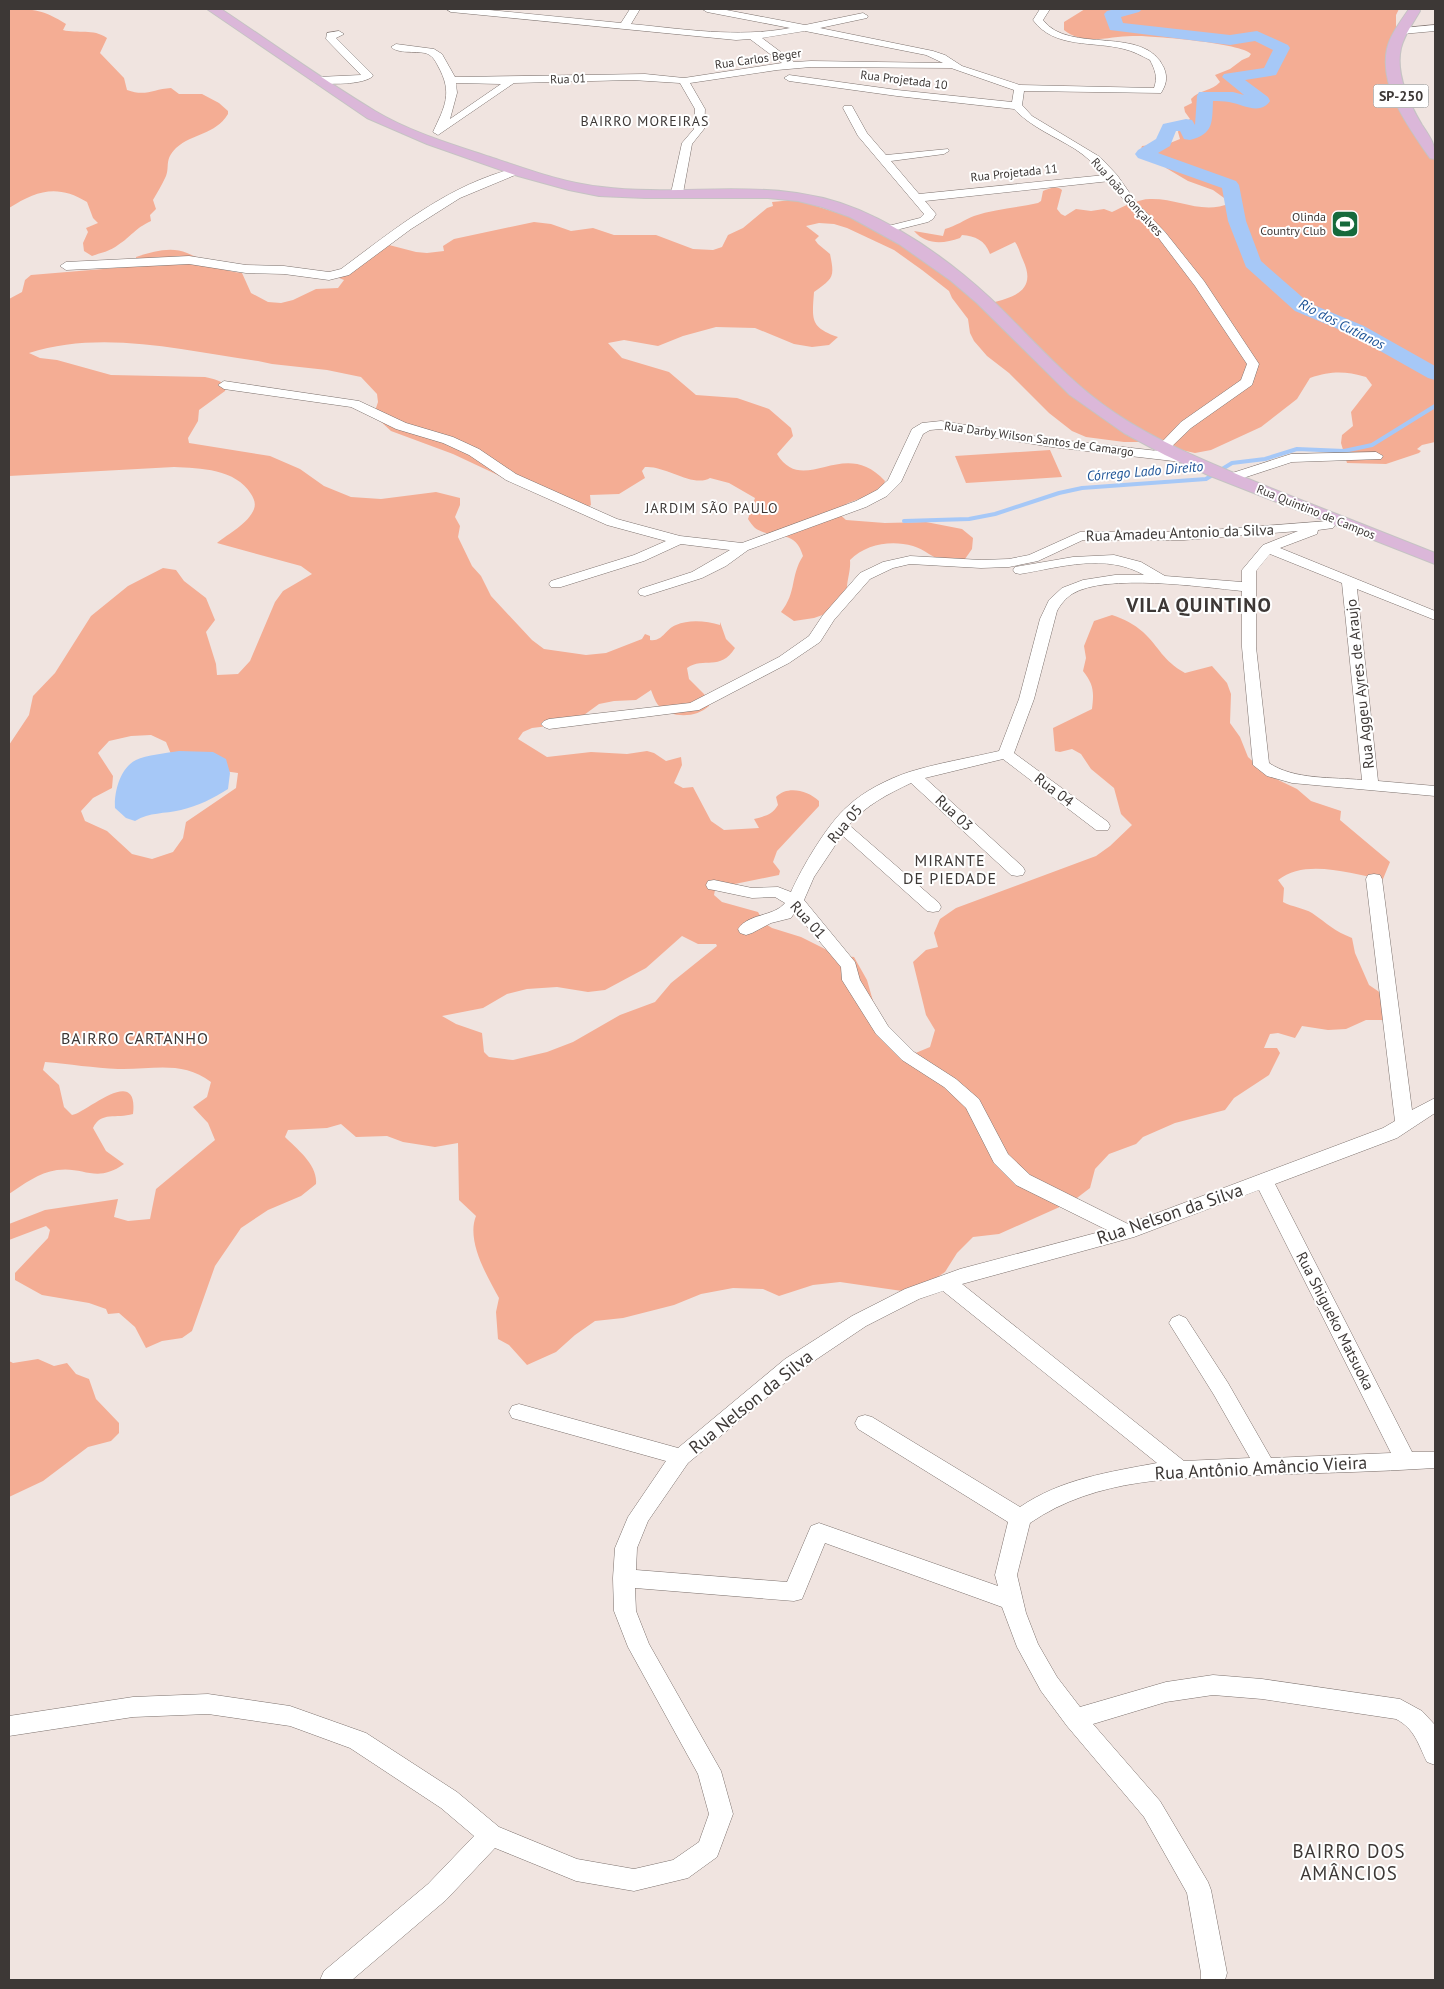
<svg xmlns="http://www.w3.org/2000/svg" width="1444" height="1989" font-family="'PT Sans',sans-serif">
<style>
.green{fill:#f4ad94;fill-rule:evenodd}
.water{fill:#a6c8f7}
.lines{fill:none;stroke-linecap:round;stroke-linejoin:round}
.stream{stroke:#a6c8f7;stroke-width:4}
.river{fill:#a6c8f7;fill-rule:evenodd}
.minor-casing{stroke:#7d726e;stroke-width:1}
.major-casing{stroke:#c5c3c3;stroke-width:2}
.minor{fill:#fff;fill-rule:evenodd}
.major{fill:#dbb7d9;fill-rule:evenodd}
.labels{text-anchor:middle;stroke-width:4;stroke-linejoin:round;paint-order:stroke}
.far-street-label{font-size:12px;fill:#3d3836;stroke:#fff}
.far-poi-label{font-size:12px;fill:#3d3836;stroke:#fff;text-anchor:end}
.shield{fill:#fff;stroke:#777472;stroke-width:1}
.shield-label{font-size:14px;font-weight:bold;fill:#3d3836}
.far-neighbourhood-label{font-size:14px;letter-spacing:1px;fill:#3d3836;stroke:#fff}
.far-water-label{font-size:14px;font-style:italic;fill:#1e5497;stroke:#fff}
.street-label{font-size:15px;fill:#3d3836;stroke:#fff}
.neighbourhood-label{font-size:16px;letter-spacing:1px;fill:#3d3836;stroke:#fff}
.near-street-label{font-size:18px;fill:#3d3836;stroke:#fff}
.near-neighbourhood-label{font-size:19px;letter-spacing:1px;fill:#3d3836;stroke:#fff}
.district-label{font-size:20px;font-weight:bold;letter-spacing:1px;fill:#3d3836;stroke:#fff}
</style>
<rect width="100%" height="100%" fill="#f0e4e0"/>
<path class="green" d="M9,9C34,9 44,10 66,24L63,30C78,34 93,28 107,38L100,53L124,78L127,90C146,97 153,89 171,88L179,94H202L219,103L228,111V114C215,135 193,133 176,148C164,160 170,166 166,176C162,185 157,193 153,200L156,209L150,215L151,221C134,229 132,236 118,245C111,251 100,253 92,256L84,251L83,243L88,232L86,228L98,223L93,218L87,202C58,184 37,190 9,208Z
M1085,9H1399L1396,15V30L1390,58L1430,155L1435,160V442L1422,445L1417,449L1421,451L1419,453L1386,464L1347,463L1341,443L1342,435L1353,426L1351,412L1372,385L1366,377C1344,371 1332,371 1310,378L1297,399L1261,427L1211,450L1195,453L1144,442H1124L1086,437L1072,431L1049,413L1009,373L987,356L974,341L970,333L968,319L952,298L949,291L922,270L894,250L847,228L834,224L819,223L806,226L819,236L815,240L818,244L830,254C835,278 833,278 814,292C812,320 810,327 838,337L829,345L812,347L794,344L755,328L716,327L683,336L658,346L624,340L608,343L622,358L669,372L696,395L737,398L769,409L791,428L793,436L777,454C804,498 843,435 885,481L881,491L848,503L836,511L846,520L885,523L926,522L962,529L973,538L972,549L965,559C959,560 951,562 945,561C934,559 924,549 913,546C891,540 866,544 850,560C851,572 846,581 847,593L831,612L814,618L794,621L781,612C797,592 790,576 803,556C795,527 774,541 755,528C753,526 750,522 748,519L755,498L729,483L710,478C693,488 665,465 645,467L642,471L645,478L619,494L590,495L591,505C582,511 570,507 560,504L453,454L391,431L377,418L375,411L378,402L377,394L361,377L327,370L272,364L258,361C185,351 103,329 29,353L40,358L57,360L111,375L205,377C214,379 221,380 226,387L225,391L199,410L198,421L188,438L189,443L270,456L300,469L324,486L351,497L381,499L436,492L460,498V505L455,517L460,526L458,537L472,566L481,576L491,596L532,640L544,649L586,655L606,653L642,639L645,634L650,636V640C663,642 665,629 676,625C689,619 707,621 720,625V622L726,639L735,648C720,672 704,656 687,668L689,679L710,700L709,706C696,718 671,719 658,705C655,701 653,695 651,690L636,700L614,701L599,704L573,723L532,728L523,732L518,739L547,757L591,752L627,754L647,751L654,753L666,761L681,757L682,765L674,783L683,788L693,787L711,821L724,830L759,828L754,819C765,816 772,815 778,805L776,797C788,785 808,791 819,801V806L777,851L773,862L780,871L779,875L720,887L715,890L714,895L722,902L758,912L764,923L772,928L801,937L837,955L854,957L867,980L881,1029L906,1057L930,1047L935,1030L926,1015L913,962L926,950L938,947L934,933L940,919L956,908L1096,856L1110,846L1132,825L1121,814L1114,788L1091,769L1081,754L1072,749L1060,752L1055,751L1053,728L1092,709C1094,692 1094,685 1083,671L1086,658L1084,646L1094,621L1112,615C1124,619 1134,624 1143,632C1160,648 1162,660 1185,673L1212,666L1227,683L1231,694L1230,723L1240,737L1248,757L1268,775L1297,789L1311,801L1341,811L1340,820L1390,862L1383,879C1350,874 1306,858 1278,880L1284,888L1283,902C1292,907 1304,908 1312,913C1328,924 1334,931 1352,938L1355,953L1369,985L1394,1002L1386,1020H1366L1346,1029L1328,1030L1302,1026L1295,1038L1278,1033L1270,1034L1264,1048H1277L1280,1053L1269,1075L1234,1098L1225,1110L1175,1123L1143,1137L1136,1144L1109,1154L1095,1169L1090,1188L1073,1201L999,1234L973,1237L957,1253L945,1272L926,1285L902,1291L840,1282L813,1285L779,1296L763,1289L733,1288L701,1294L674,1305L623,1318L595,1321L575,1335L556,1352L527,1365L509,1345L498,1339L496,1312L499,1298C487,1276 466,1241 476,1216L459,1200L458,1143L435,1147L403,1142L387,1136L356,1137L341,1124L327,1128L288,1130L285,1137C297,1149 318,1165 316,1184L301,1196L268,1210L241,1228L215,1266L192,1331L182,1338L162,1341L146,1348L135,1327L119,1313L108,1314L106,1309L89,1303L42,1295L15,1280V1273L48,1238L50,1230L46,1226L9,1240V1224L45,1210L118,1199L114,1217L128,1221L150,1219L156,1189L215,1140L208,1123L193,1107L207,1097L211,1082C182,1060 152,1070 118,1069C94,1068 69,1064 45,1062L43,1070L59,1085L64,1107L72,1115C86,1113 139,1063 133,1114C116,1119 101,1111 93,1128L106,1151L124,1164C96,1184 84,1166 57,1170C38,1173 24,1184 9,1194V745L29,715L33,696L55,673L91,616L128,586L163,568L176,570L184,581L206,598L215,620L206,632L216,664L217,675L238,674L250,661L275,602L283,591L312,574L301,566L217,543C228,534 249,523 254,509C256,503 254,499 251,494C236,469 200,468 174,467L9,476V299L22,292L25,280L31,275L139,266L136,262V257C151,252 171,246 187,253C207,261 219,271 242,273L251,293L268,302L281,303L293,300L316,289L338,288L344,280L332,275L357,268L389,245L416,252L427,253L444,251L443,246L454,239L534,222L551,224L571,231L593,228L614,235H656L693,249L713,250L722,247L728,235L743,228L767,208L773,206L772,202L803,199L813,205L850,217L884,233L991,303C1015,297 1037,290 1023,260C1020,254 1019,247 1015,242L990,254C985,240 975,236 962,235L960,238C943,244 926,245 914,231L943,236L945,229C956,226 964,220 974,216C995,209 1016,208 1038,203L1041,201L1043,191C1049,189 1056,185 1062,190L1057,209L1061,214L1065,216L1076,209L1091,211L1104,209L1112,212C1122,207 1140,198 1152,199C1181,199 1202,215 1231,203L1213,190L1188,181L1166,168L1162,161L1140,152L1142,146L1170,143L1180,139L1178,132L1180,125L1190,119L1185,112L1184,107L1192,103L1191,99C1199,90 1212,91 1220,82L1215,75L1230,69L1242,60L1249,57L1251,54C1242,43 1153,36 1135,36C1112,35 1085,47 1064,30V22ZM151,735L166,742L171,754L217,770L238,773L236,788L186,822L183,838L173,852L152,859L132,854L107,831L85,821L81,811L93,798L112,788L113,776L98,753L109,741L131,736ZM682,936L698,944H716L717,946L671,983L655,1002L620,1015L573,1042L547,1052L513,1060L489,1057L484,1052L482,1033L456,1024L442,1016L483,1008L507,994L527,989L557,987L588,992L605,990L646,968Z
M1050,450L1062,477L966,483L955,456Z
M38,1359L54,1366L67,1363L76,1374L89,1379L96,1399L119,1423V1433L111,1441L88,1447L43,1481L9,1497V1361L13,1363Z"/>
<path class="water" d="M179,751L213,752L226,759L230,773L228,789C214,798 198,806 181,810C164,814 150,812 135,821L126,818L115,808C114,792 120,768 136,760C146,755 167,753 179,751Z"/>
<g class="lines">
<path class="stream" d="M904,521L969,519L995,514L1059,493L1082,488L1206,479L1232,463L1265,459L1297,449L1344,451L1372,445L1435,406"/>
<path class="river" d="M1115,9H1142L1139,12L1121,17L1123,23L1230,35L1257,31L1288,45L1290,48L1276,75L1245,80L1268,97L1270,101C1260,116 1242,104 1229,102C1224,101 1218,101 1213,101C1212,122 1214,134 1190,140L1184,139L1180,131H1176L1170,146L1158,153L1236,181L1239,185L1246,221L1261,261L1309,303L1364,326L1435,366V380L1428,378L1350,334L1295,311L1246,267L1228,221L1222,188L1138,158L1135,154L1138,150L1156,139L1163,124L1186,119L1192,120L1195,125L1197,96L1199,92H1233L1244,95L1222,77L1224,74L1264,68L1273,50L1255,41L1230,45L1110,30L1104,14L1107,11Z"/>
<g class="minor-casing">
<path id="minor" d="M446,9H479L621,23L630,9H640L631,24C684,29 737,38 790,28L707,12L702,9H721L805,25L863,13L868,16L867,18L820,28L933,51L945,55L962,66L1020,85L1154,88C1158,77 1155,70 1150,60C1142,56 1133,51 1124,49C1094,41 1054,49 1033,20L1040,9H1050L1043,20C1069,55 1145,24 1164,68C1168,78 1166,85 1161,93L1024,91L1022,105L1032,116L1100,157L1117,175L1136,202L1165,232L1204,281L1259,364L1252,385L1191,428L1166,452L1187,455L1189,458L1187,461L1182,462L1052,447L941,429L930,430L923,434L901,482L887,496L866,507L748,550L726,566L702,578L645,596L640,595L638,592L640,589L692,572L730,550L681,544L644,561L561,587H551L549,584L551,581L634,555L666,541L607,525L506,480L469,455L443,443L396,429L351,407L224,389L218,385L224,381L359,401L406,423L453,437L479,449L516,474L617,519L680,536L742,543L856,501L877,490L888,480L912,429L922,423L941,421L1052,439L1158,451L1156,449L1158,446L1181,422L1241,380L1247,364L1195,286L1157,236L1128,206L1110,181L925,201L936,214L933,219L928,222L884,233L880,232L878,230L880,228L920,218L924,214L858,136L843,108L844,106H852L867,133L886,155L948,149L949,151L944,154L891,161L919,194L1105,175C1095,165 1086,156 1075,149C1054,136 1031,127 1014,109L897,96L789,81L784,78L789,75L897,90L1012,102L1014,90L951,68L811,67L777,70L690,83L705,109L704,129L692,144L683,193L677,196L671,193L682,143L694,129L695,109L680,83L632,80L514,83L438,135L433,132C445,106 453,93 438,66C435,60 432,55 425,53C415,51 398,54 391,47L396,44L434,49L442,54L455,77L645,74L684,78L782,63L750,39L736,40L451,12ZM805,31L926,55L943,63L811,61L794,62L762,38ZM456,83L501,84L450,119L457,93Z
M1435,25V31L1402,34L1397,31L1402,28Z
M339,31L344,34L336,38L372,74L373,76C364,85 327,85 314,82L313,80L314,78L318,77L361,75L326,39L327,33Z
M516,168L522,171L520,173L460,198L411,229L349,275L329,280L284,274L246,273L189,264L66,270L60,266L66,262L189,256L246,265L284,266L329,272L341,269C395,229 449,184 516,168Z
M1376,452L1383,456L1381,459L1292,462L1231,482L1224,478L1226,475L1291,454Z
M1328,521L1333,522L1335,525L1333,528L1318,530L1317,534L1280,548L1435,611V620L1357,589L1378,781L1435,786V796L1292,783L1267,776L1253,765L1242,647V591C1202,587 1106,573 1072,594C1066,598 1060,605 1057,611L1034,699L1014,753L1108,822L1110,826L1108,830H1096L1003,759L925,778L1023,867L1025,871L1023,875L1017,876L1011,875L911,783C888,794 866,805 849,825L939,903L941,907L939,911L933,912L927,911L842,835L814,877L804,900L855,962L860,980L888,1026L914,1052L956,1079L979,1099L1008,1154L1030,1175L1128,1224L1383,1128L1395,1121L1366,879L1368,875L1374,874L1380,875L1382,879L1412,1110L1435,1098V1113L1397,1138L1275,1184L1412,1452H1435V1468C1376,1472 1316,1473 1257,1475C1178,1478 1097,1477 1030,1523L1017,1575L1026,1613L1038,1644L1057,1677L1080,1707L1166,1682L1213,1675L1262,1679L1400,1699L1422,1711L1435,1725V1765L1427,1762C1418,1744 1415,1729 1396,1719L1262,1699L1213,1695L1166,1702L1093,1724L1160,1801L1208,1882L1211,1890L1227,1973L1225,1980H1201V1973L1187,1893L1144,1817L1067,1726L1041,1691L1017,1647L1002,1607L825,1543L802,1599L794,1601L635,1588L636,1611L649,1644L721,1771L733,1814L717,1857L688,1878L634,1891L576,1881L495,1848L446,1900L352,1980H320L324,1971L428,1884L474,1836L441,1808L350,1748L290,1726L208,1714L133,1717L9,1736V1716L133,1697L208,1694L290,1706L366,1733L457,1792L499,1827L577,1859L634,1869L673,1860L699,1842L709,1814L698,1774L628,1647L614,1611L613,1578L615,1548L628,1517L666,1461L512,1418L509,1412L512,1406L519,1404L678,1448L785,1359L852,1316L905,1289L960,1269L1107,1230L1016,1185L994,1163L966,1108L944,1087L902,1060L876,1034L842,980L841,967L795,912L791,918L771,923L752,933L746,935L740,933L738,929C748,913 774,917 785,903L775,897L752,898L714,890L708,889L706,885L708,881L714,880L752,888L778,887L791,892C802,867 828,823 848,806C864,791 888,779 909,772C938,763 969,758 999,751L1019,699L1040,619L1049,600L1062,588L1083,580L1115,575H1144C1106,553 1061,567 1020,574L1015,573L1013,570L1015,567L1073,557L1114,555L1141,562L1165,576L1242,582V570L1263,545L1298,531L1184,540H1083L1038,561L1009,567L981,568L910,564L893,568L870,579L834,620L820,642L789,663L699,710L549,729L544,727L541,724L544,721L549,719L690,703L779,657L809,636L823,615L860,573L883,562L910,556L981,560L1009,559L1029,555L1080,532H1184ZM1270,554L1342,583L1362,780C1333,777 1294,780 1269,763L1256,647V571ZM1259,1190L1391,1453L1271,1458L1228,1383L1186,1318L1179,1315L1172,1318L1169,1323L1214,1395L1250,1458L1184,1461L962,1284L1134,1237ZM943,1291L1157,1463C1109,1472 1061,1479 1020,1507L872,1417L865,1415L858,1417L855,1423L858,1429L1008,1522L995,1575L998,1586L819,1523L811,1526L787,1582L636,1570L637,1548L648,1521L688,1463L799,1371L866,1326L919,1299Z"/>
</g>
<g class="major-casing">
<path id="major" d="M207,9H221C272,43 323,80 375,111C410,132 451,144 490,157C526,169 563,183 602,187C690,198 774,174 859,210C906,230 952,263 990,298C1031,337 1067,381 1115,413C1161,444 1213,464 1263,485C1320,508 1378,530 1435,553V564L1208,475L1165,455L1124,433L1070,395L977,303L950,280L899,244L850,217L822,207L798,201L768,198H645L599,196L569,190L518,176L427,144L367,118Z
M1409,9H1419L1420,11C1413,23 1404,35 1401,48C1395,74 1409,103 1422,125C1430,137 1436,145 1435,159L1430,158C1410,129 1379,88 1387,49C1390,35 1401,21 1409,9Z"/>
</g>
<use href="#minor" class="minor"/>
<use href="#major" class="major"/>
</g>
<defs>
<g id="stadium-square" transform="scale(1.4375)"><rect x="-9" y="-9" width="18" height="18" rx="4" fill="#166a3b" stroke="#fff"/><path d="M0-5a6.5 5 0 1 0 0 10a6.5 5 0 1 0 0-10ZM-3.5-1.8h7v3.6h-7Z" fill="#fff"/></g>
</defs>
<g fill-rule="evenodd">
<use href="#stadium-square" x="1345" y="224"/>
</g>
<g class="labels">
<g class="far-street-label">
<text transform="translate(758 59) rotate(-8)" y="4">Rua Carlos Beger</text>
<text transform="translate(568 79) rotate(-2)" y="4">Rua 01</text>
<text transform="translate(904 80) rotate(7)" y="4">Rua Projetada 10</text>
<text transform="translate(1014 173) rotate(-6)" y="4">Rua Projetada 11</text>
<text transform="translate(1127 197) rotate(48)" y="4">Rua João Gonçalves</text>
<text transform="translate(1039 439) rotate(8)" y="4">Rua Darby Wilson Santos de Camargo</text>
<text transform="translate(1316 512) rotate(22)" y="4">Rua Quintino de Campos</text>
</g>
<g class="far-poi-label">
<text x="1326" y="221">Olinda<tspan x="1326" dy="14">Country Club</tspan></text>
</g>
<rect class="shield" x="1373.5" y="84.5" width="55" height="23" rx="4"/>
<g class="shield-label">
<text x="1401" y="101">SP-250</text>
</g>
<g class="far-neighbourhood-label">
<text x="645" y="126">BAIRRO MOREIRAS</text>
<text x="712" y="513">JARDIM SÃO PAULO</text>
</g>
<g class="far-water-label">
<text transform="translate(1342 324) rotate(27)" y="5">Rio dos Cutianos</text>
<text transform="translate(1145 471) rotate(-5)" y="5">Córrego Lado Direito</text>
</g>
<g class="street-label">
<text transform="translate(1180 533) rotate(-2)" y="5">Rua Amadeu Antonio da Silva</text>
<text transform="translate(1360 684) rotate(-96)" y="5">Rua Aggeu Ayres de Araujo</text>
<text transform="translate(1054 790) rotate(37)" y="5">Rua 04</text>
<text transform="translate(954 813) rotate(43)" y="5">Rua 03</text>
<text transform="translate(845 824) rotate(-50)" y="5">Rua 05</text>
<text transform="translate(808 920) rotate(48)" y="5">Rua 01</text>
<text transform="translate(1335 1321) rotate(63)" y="5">Rua Shigueko Matsuoka</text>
</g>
<g class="neighbourhood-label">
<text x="950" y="866">MIRANTE<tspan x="950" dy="18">DE PIEDADE</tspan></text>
<text x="135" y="1044">BAIRRO CARTANHO</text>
</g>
<g class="near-street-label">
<text transform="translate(1170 1214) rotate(-19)" y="6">Rua Nelson da Silva</text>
<text transform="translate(751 1402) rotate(-39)" y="6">Rua Nelson da Silva</text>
<text transform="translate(1261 1468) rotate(-3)" y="6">Rua Antônio Amâncio Vieira</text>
</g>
<g class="near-neighbourhood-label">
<text x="1349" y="1858">BAIRRO DOS<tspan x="1349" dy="22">AMÂNCIOS</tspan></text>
</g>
<g class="district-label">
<text x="1199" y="612">VILA QUINTINO</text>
</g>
</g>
<rect width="1444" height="1989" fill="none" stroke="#3d3836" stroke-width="20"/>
</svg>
